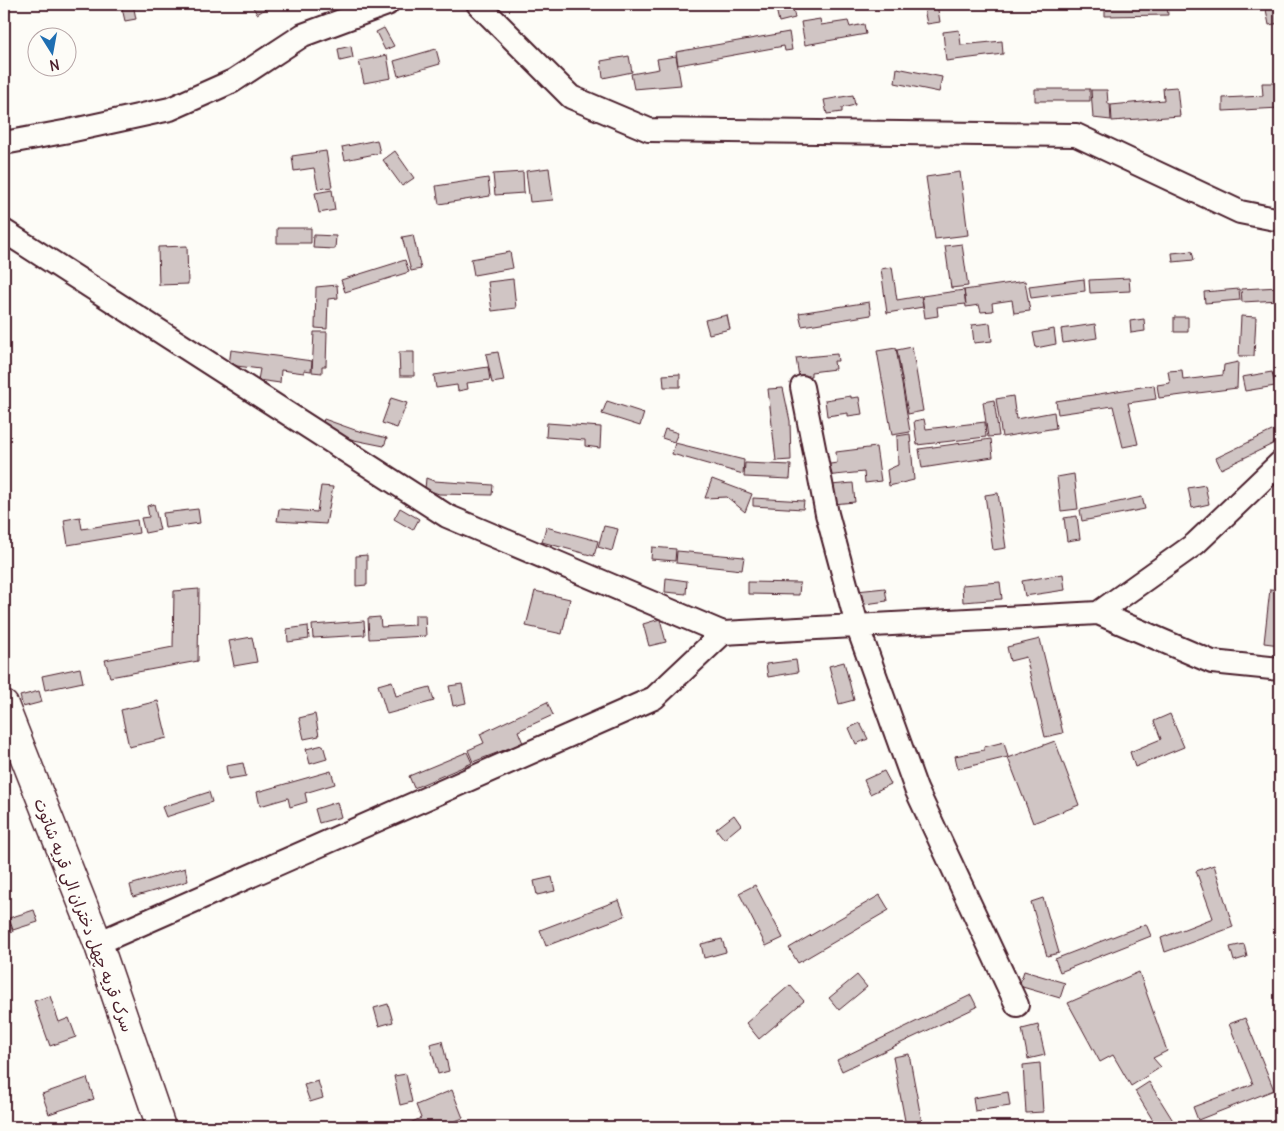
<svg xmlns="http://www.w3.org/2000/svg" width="1284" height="1131" font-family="Delius,'Playpen Sans Arabic',sans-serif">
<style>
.building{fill:#d0c5c4;stroke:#4a1f2b}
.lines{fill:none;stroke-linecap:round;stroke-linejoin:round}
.minor-casing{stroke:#4a1f2b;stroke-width:26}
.tertiary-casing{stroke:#4a1f2b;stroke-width:31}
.minor{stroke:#fdfcf7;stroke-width:22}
.tertiary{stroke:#fdfcf7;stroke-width:28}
.labels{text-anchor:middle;stroke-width:4.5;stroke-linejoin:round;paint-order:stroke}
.street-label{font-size:16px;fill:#4a1f2b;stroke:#fdfcf7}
</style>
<rect width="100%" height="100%" fill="#fdfcf7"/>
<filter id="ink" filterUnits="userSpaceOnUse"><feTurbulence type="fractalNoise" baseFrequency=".02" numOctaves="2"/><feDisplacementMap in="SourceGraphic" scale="10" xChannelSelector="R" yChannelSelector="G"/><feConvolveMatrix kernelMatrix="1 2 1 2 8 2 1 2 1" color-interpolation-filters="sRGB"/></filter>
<g filter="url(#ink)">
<path class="building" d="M121,4H133L136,19L125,21Z
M251,4H274L257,14Z
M775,4H792L795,18L779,22Z
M923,4H937L940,22L927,24Z
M1167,4L1168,15L1105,16V5Z
M1265,4H1279L1280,23L1269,25Z
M820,19L821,25L848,21L850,27L864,24L866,34L805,45L801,22Z
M384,28L394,46L385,50L376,32Z
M959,30L961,45L1002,41L1003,54L946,61L943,32Z
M789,32L792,50L785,51L784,46L678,65L676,52Z
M351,46L353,58L340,61L338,49Z
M436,49L440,64L398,76L394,61Z
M387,55L391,78L364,83L359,61Z
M629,56L632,72L603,78L601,61Z
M676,56L681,85L634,89L631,74L659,69L657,59Z
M897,68L942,77L939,92L895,83Z
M1262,83H1280V108L1223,111V98L1263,96Z
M1177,87L1180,116L1112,121L1111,105L1164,100L1163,88Z
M1035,89H1090V101H1035Z
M1091,90H1107L1108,104H1110L1111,120L1093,118Z
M853,95L855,105L842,108V112L827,114L824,100Z
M377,140L380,153L345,160L342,147Z
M326,151L332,187L318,189L314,168L294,171L292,156Z
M395,151L414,178L402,186L383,160Z
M549,168L553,200L530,202L526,171Z
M523,172L524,193L495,195L493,174Z
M960,172L968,235L935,239L926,177Z
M488,178L490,196L439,204L436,186Z
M332,190L335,210L319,213L315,193Z
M277,228H311V243H277Z
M314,235L336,236L335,249L313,248Z
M413,235L421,269L411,271L402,237Z
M962,244L968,286L951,288L945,246Z
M187,246L188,284L159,285L158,247Z
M1192,251L1194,260L1173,262L1172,253Z
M510,252L513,268L474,275L471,259Z
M405,260L409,272L345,292L341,280Z
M892,267L897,300L921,296L923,307L887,313L881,269Z
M1129,278L1130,291L1090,293L1089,280Z
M513,279L516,308L492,311L488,282Z
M1084,279L1085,291L1031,298L1029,286Z
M1025,281L1030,311L1014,313L1012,300L992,303L993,311L981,312L979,305L966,307L964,290Z
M337,285L338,298L328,299L327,329L315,328L316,287Z
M1280,287V300L1242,302L1241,289Z
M1239,289L1240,300L1205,303L1204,292Z
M964,290L966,304L937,307L938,316L925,318L922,296Z
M869,302L871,315L802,326L799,313Z
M727,315L730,329L709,334L705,320Z
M1241,316L1256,317L1254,356H1239Z
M1174,317H1188V332H1174Z
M1144,319L1145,331L1131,333L1130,321Z
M990,323L992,341L974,343L972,325Z
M1095,324L1097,338L1063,343L1061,329Z
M1054,329L1056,344L1036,348L1033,333Z
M314,332H327L326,366H322V373L312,372Z
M912,347L923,411L908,414L897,350Z
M896,348L910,432L892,435L877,351Z
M231,350L312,361L311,371L304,370V373L281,370L280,383L258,380L260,369L229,365Z
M399,352H414V376H400Z
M498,352L504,381L492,383L486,354Z
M837,354L838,361H834L835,369L811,372V376L799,377L796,358Z
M1238,362L1237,388L1159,398L1157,385L1170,383L1168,371L1182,370L1183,380L1223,375L1224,365Z
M488,367L490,380L467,383L468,389L458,391L457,385L436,388L434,375Z
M1272,372L1275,386L1245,391L1242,377Z
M1280,372V386H1275L1273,373Z
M680,374V387H664L663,375Z
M1154,385L1156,399L1128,403L1138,444L1123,447L1113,406L1058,414L1056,401Z
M783,388L790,421L791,460L776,461L768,389Z
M851,396V398L859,397L862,414L848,416V413L827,416L825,400Z
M1013,396L1016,419L1054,412L1056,428L1002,437L996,399Z
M391,398L407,403L397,428L382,423Z
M994,400L999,436L988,437L983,402Z
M607,401L644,413L640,426L602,414Z
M324,419L355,430L387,438L384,446L354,440L321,428Z
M924,419L926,429L985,422L986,437L917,445L914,421Z
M547,423L601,427L600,448L585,446V440L546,437Z
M665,429L678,433L674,442L662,438Z
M1274,430L1279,441L1221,469L1216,458Z
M910,434L914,480L889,486L887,470L898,465L897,436Z
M991,439L993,457L922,468L919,449Z
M675,443L744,460L743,474L672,454Z
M876,447L881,481L865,483L864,472L825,476L824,465L837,463L836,452Z
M745,463L791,465L790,479L744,477Z
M1074,474L1078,509L1061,511L1057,477Z
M426,478L434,481L493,485L492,495L439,494L425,489Z
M712,479L752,494L745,512L727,497L705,498Z
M853,483L855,502L833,504L831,485Z
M1205,485L1209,504L1192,508L1188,488Z
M321,486L333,487L326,524L277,521L279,509L317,512Z
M998,493L1006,548L993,550L985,495Z
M1142,497L1145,509L1082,521L1080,510Z
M753,498L804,501L803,509L753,506Z
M154,504L160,530L145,533L141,518L149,517L147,506Z
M400,508L419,519L413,530L394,519Z
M198,509L200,523L165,528L163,513Z
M1077,516L1080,539L1067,541L1064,518Z
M80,517L82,529L137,520L139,533L68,545L64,520Z
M604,526L618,529L612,551L598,547Z
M546,527L598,541L594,556L542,542Z
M652,547L676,549L675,561L651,559Z
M677,551L744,557L742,570L676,563Z
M367,555V585L356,586V556Z
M1063,574L1065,590L1025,596L1022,581Z
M666,578L687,581L686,594L665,592Z
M748,582L800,583L799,595L748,594Z
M1000,582L1002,599L963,602L962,585Z
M885,588L887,601L858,605L857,591Z
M199,589L198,661L110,677L105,660L173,647L174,591Z
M1270,589L1280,590V645L1264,643Z
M535,591L570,599L562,634L526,626Z
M415,615H425L426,636L369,639L368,618L380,617L381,627L415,625Z
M660,619L666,642L649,646L643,624Z
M364,621L365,635L313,638L312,625Z
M308,626L309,639L288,642L287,629Z
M252,637L257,662L234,666L229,641Z
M1040,639L1063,733L1045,737L1026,657L1010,661L1007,647Z
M796,660L798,672L768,677L766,664Z
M844,662L854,700L839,704L829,666Z
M80,668L83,682L45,690L42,676Z
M392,681L396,696L430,687L434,701L387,714L378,685Z
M462,684L466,703L453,706L449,686Z
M39,691L42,702L23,707L20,696Z
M158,701L167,738L129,747L121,710Z
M547,702L553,715L518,731L523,743L473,762L468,750L484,743L480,734Z
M315,714L319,736L304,739L299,718Z
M1170,714L1184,747L1135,767L1130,752L1161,739L1154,721Z
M860,723L868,739L856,744L849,728Z
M1055,741L1079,805L1033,823L1008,758Z
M1004,742L1008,757L958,769L955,756L984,750V747Z
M323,745L327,759L310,764L306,749Z
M467,752L472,763L414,788L409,776Z
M243,763L246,776L228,779L226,766Z
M331,771L335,784L305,793L307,802L290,807L288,798L260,806L257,792Z
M884,771L891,784L870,794L864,780Z
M209,792L212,802L166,817L162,807Z
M337,802L341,817L319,823L315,809Z
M734,815L741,825L724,839L716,829Z
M1214,865L1233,927L1165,952L1161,938L1213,918L1196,871Z
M185,868L188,881L133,897L130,885Z
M552,877L555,891L537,895L534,881Z
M755,885L783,938L766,946L739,893Z
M880,895L889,910L798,963L789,948Z
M1043,898L1059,953L1047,956L1031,902Z
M619,900L625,916L546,946L540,930Z
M34,910L38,922L13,930L9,918Z
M8,919L13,932L4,935V920Z
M1146,924L1151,936L1060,972L1055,959Z
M722,939L726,952L704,958L701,944Z
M1244,944L1247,957L1234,961L1230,947Z
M1024,971L1065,983L1060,998L1019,986Z
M1139,972L1167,1051L1153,1058L1161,1067L1131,1086L1113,1055L1100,1062L1068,1003Z
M857,975L867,987L839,1010L829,998Z
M790,985L804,1001L759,1039L746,1023Z
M971,995L977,1007L842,1071L837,1060Z
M50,996L59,1022L69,1018L76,1037L50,1046L34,1001Z
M388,1004L393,1022L379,1026L374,1008Z
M1245,1018L1274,1090L1198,1120L1193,1107L1253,1084L1229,1024Z
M1038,1025L1045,1055L1028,1059L1022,1029Z
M442,1041L449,1071L438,1074L430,1044Z
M909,1054L922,1123L906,1126L893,1057Z
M1040,1063L1043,1112L1026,1113L1023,1065Z
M406,1074L412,1102L400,1105L394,1076Z
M87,1078L94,1099L49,1114L42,1094Z
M318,1081L323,1098L310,1102L304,1085Z
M1149,1082L1177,1127H1157L1135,1091Z
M452,1090L463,1118L440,1127H412L410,1123L421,1118L416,1105Z
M1008,1092L1010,1106L975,1111L973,1098Z
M465,1121L467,1127H447Z
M936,1121L937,1127H914Z"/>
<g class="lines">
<g class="minor-casing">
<path id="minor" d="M478,4L571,97L649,130L1076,135L1240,212L1280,220
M4,143L69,131L170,109L233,81L303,35L387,4
M4,231L447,516L723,633L1098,613L1212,662L1280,669
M802,387L827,514L857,625L916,789L1017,1005
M1098,613L1195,544L1280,463
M98,943L654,698L723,633"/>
</g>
<g class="tertiary-casing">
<path id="tertiary" d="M4,705L98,943L161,1127"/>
</g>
<use href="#minor" class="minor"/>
<use href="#tertiary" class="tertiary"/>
</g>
</g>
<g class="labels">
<g class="street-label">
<text transform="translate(84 915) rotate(69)" y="6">سرک قریه چهل دختران الی قریه شاتوت</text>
</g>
</g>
<rect width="1284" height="1131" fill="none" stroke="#fdfcf7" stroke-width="20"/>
<rect x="10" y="10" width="1264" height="1111" fill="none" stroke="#4a1f2b" stroke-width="2" filter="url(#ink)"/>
<g transform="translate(52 52) rotate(169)"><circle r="24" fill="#fdfcf7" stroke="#b5a4a5"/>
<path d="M0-4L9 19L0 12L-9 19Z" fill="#1f6fb2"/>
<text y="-8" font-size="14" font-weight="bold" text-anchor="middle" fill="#4a1f2b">N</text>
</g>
</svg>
